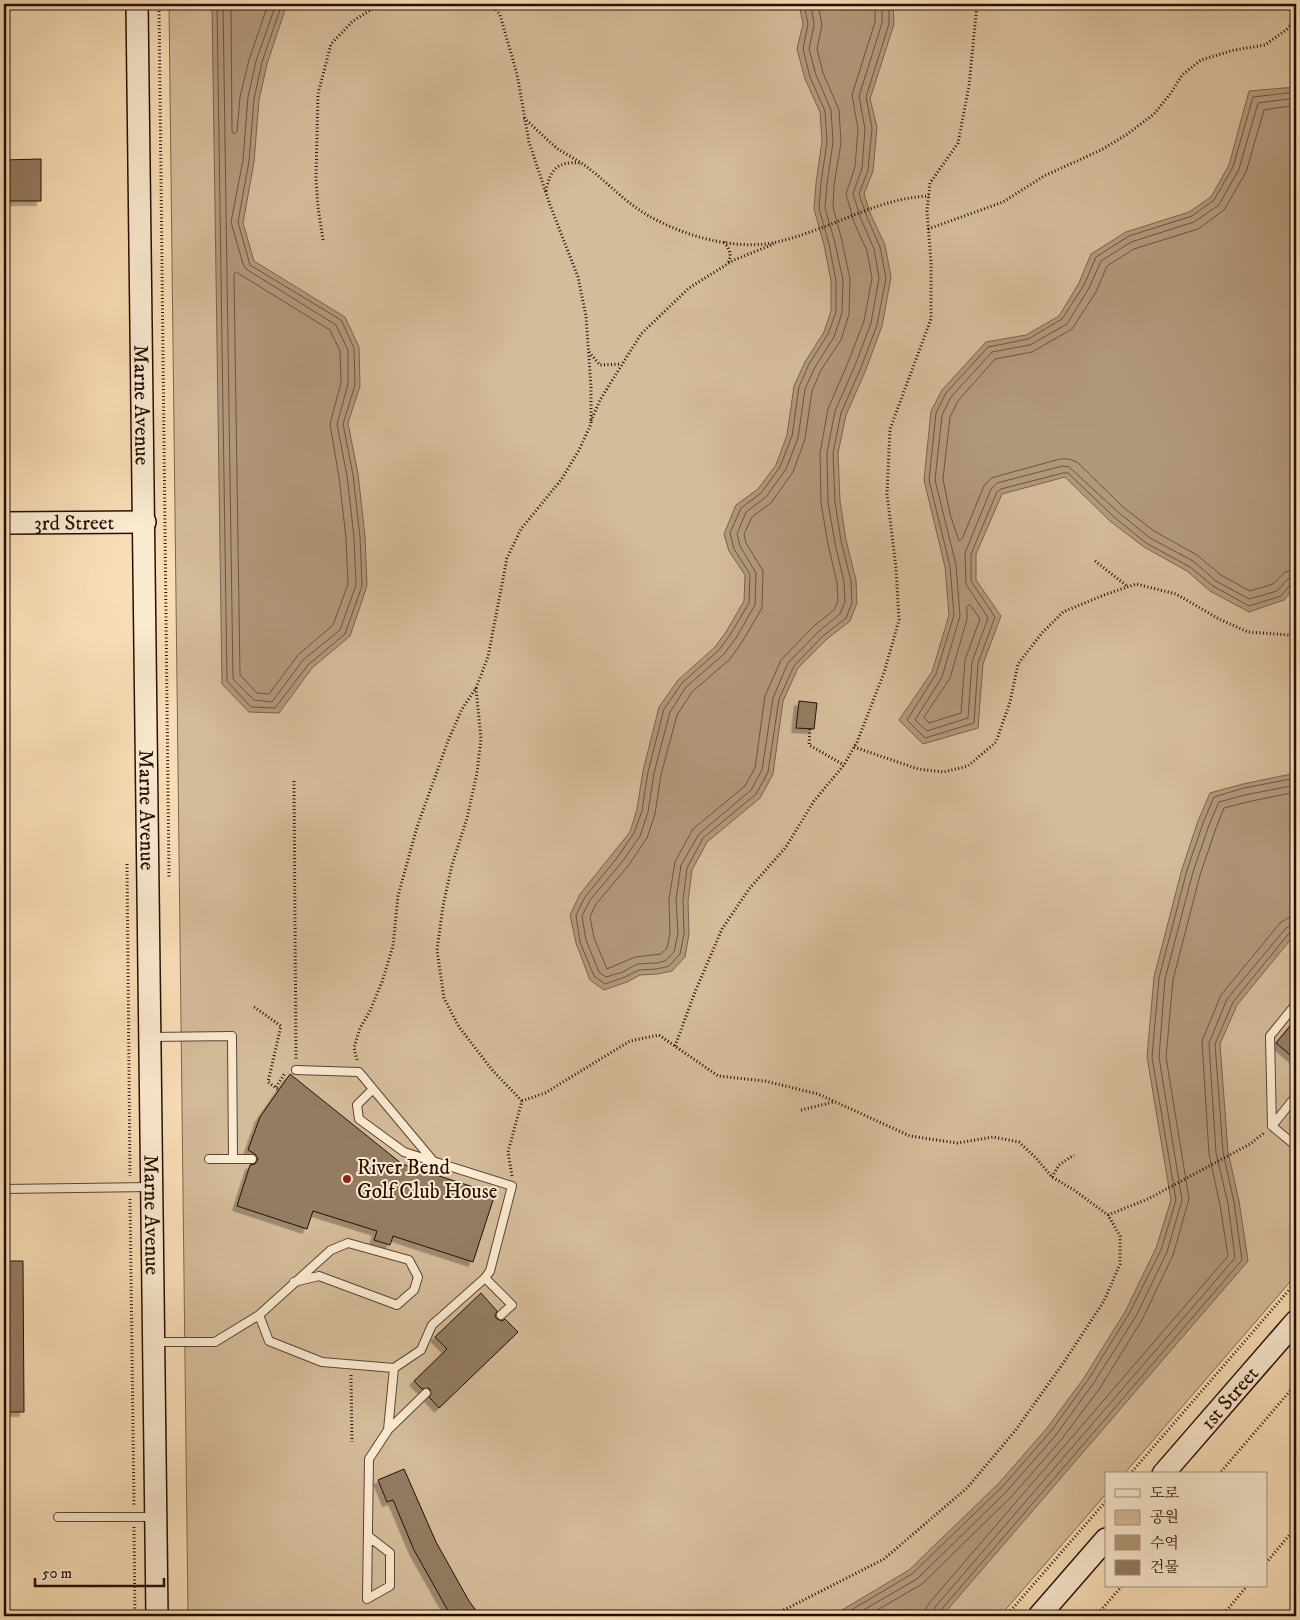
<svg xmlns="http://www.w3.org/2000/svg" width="1300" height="1620" font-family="'IM FELL DW Pica','Noto Serif KR',serif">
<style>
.green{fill:#d4bb99;stroke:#7d664f}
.water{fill:#b1987a;stroke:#79624b}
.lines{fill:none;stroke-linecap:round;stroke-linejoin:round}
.shore{stroke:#6c5440;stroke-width:1}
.building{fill:#937b62;stroke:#261005;filter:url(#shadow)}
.lane-casing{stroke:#5a4432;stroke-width:10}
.secondary-casing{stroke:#261005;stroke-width:24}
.path{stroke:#261005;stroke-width:3;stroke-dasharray:1 2.5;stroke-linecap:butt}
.lane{stroke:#faead0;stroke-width:8}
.secondary{stroke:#faead0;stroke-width:21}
.poi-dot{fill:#8f2418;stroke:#faead0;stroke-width:2}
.labels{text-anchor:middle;stroke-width:4;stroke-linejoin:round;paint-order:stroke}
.street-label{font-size:21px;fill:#261005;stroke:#faead0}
.poi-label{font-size:21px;fill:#261005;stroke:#faead0;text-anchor:start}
</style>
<defs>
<filter id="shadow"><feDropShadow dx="-4.5" dy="4.5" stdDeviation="0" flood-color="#0004"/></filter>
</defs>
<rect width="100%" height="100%" fill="#f8deb7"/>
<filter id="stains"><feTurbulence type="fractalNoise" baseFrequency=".004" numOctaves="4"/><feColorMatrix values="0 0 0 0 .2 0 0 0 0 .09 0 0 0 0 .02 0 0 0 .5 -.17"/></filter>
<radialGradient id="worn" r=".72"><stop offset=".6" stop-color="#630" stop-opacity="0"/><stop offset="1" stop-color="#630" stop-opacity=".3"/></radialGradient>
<path class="green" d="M169,4H1296V1275L1124,1474H1106V1494L1000,1616H188Z"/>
<path class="water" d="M212,4H287L267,64L259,100L254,162L243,223L254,261L345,317L359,347L360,386L348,423L358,474L365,536L367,586L350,636L312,668L279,713L249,712L222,684Z
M799,4H893L894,24L870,99L877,127L873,171L864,194L871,215L885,245L891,277L882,326L865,372L846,415L838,453L840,501L846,540L856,580L857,603L850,621L827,639L798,668L783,701L773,774L760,798L707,842L692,870L688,901L689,934L685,957L672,971L658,974L640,975L627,982L604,990L590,980L576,943L570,915L580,894L630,832L637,809L643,771L659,707L678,680L715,647L726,632L744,601L745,575L729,551L724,534L736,505L758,489L776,465L787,435L794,386L805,362L824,332L831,311V281L824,245L814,209L816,183L822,141L820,112L805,79L797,49L803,24Z
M1296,87V585L1284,600L1249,612L1210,591L1187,571L1144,547L1110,521L1065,477L1002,494L976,554V580L1001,616L983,664L978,728L923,744L899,720L932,672L949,615L945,567L924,480L931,411L942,390L986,342L1026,335L1059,316L1079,283L1091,254L1126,232L1189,212L1211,197L1229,165L1249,91Z
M1296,773V933L1237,1005L1220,1044L1228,1152L1239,1201L1248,1261L942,1616H832L909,1570L999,1483L1047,1428L1084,1378L1126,1310L1156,1248L1171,1200L1147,1057L1154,977L1182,869L1198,821L1210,793L1243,784Z"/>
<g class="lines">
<path class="shore" d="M217,4L227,681L251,707L275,708L308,665L345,634L362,586L360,537L353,475L343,424L355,385L354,348L341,320L250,265L238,222L249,161L254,99L262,62L282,4
M223,4L233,679L254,700L272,702L303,660L340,630L356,585L354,537L347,476L337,424L348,384V350L336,325L246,269L243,264L231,222L243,160L248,97L256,61L276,4
M231,4L232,132L235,134L237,132L240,97L249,60L268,4
M804,4L808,24L803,49L810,77L825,111L827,142L821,183L819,208L829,244L836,281V312L828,334L809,364L799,387L792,436L780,467L761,493L741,508L730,533L734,549L750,574L749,603L730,635L719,650L682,683L664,709L648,772L642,811L634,833L617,858L585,897L576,915L580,942L594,976L605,984L625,977L639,970L657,969L669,966L680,954L684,934L683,900L687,868L703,838L756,794L768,772L779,699L794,666L823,636L846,618L852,603L851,581L841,541L835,502L833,453L841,413L860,370L877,325L886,278L880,247L867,217L859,194L868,170L872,128L866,97L889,24V4
M811,4L814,25L809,49L816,75L831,110L833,142L827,184L825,208L835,243L843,280L842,313L834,337L815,367L805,389L798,438L786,469L766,497L746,512L737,534L740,546L756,573L755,605L736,638L724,654L686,687L670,712L654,773L648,812L640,836L622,862L590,900L582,916L586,940L599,972L606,977L623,972L637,964L656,963L665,961L674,952L678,933L676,900L681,865L699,834L751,790L762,770L773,698L788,663L819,631L840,614L845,602L844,582L835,543L828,503L827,453L835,411L854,368L871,323L879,278L874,249L861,219L853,194L862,168L865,129L859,96L882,23V4
M818,4L822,25L817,49L823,73L839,110L841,143L834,185L833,207L842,241L850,279L849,314L841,340L821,370L812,391L805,439L793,472L771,503L752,517L744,534L746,543L763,571L762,608L742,642L730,659L692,692L677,715L661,775L655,814L647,838L628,866L596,904L590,917L594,938L607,969L635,957L661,954L667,948L670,933L669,899L675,862L693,829L745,786L755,768L765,696L781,660L814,626L834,610L838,601L837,583L828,544L821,503L820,453L828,409L847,365L864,321L872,278L867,251L854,222L846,194L855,167L858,129L852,95L875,22V4
M1296,92L1253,97L1233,167L1214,200L1192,216L1129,236L1096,257L1084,285L1062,319L1028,339L988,347L946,393L936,413L929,480L950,566L954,615L936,674L907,720L925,738L974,723L978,663L995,617L971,581V554L997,492L1001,489L1063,473H1068L1114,517L1146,543L1190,567L1213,586L1249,606L1281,596L1291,584L1296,583
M1296,98L1258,103L1239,169L1219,205L1194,222L1131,242L1101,261L1089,288L1067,324L1030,345L992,352L951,397L942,415L935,480L956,565L960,616L942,677L915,720L927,731L968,718L972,662L988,618L966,584L965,553L991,489L997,483L1062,466L1069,467L1118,512L1150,538L1193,561L1216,581L1249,599L1277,591L1288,579L1296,576
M1296,105L1264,110L1246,172L1224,210L1198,229L1134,249L1107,266L1096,292L1072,329L1032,352L995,359L958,401L950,417L943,479L950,514L959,541L962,539L984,486L991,478L1060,459H1069L1077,462L1123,507L1154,531L1197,555L1221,575L1250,591L1273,584L1285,572L1296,569
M236,272L330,330L340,351L341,383L330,424L339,477L346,538L348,584L333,625L298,655L269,694L257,693L240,675L234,275Z
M969,605L971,606L980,619L965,660L961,713L929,723L924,717L950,678L967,619V607Z
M841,1616L912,1574L1003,1486L1051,1431L1088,1380L1130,1312L1161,1250L1176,1200L1152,1057L1159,978L1187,870L1203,823L1214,797L1244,788L1296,778
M853,1616L917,1579L1007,1491L1055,1436L1093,1384L1136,1316L1167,1252L1182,1200L1159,1057L1165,979L1193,872L1209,825L1219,802L1245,795L1296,785
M867,1616L922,1584L1012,1496L1061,1440L1100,1388L1142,1320L1173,1255L1189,1199L1166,1057L1173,980L1200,875L1216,828L1224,808L1247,802L1296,792
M925,1616L926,1608L930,1602L1228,1256L1220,1205L1209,1154L1202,1041L1221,995L1280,923L1288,918L1296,917
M932,1616L935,1607L1235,1258L1228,1204L1216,1153L1209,1043L1227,999L1286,928L1291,925L1296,924
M939,1616L940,1611L1242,1260L1234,1202L1223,1152L1215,1044L1233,1002L1290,932L1296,931"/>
</g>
<path class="building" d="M41,159V201H4V160Z
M799,701L817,703L814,729L796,728Z
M1296,1019V1060L1276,1043Z
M290,1074L402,1164L495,1194L473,1262L393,1236L390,1245L374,1240L377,1231L313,1211L307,1229L237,1206L250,1165L255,1164L258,1159L255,1154L248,1150L260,1117Z
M4,1261H23L24,1412H4Z
M481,1293L497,1311L495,1316L497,1319L502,1321L505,1319L518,1332L439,1408L429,1397L431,1394L430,1389L427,1388L422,1389L414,1381L447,1349L435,1337Z
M404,1469L436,1542L469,1601L480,1616H451L414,1550L393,1500L387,1502L378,1480Z"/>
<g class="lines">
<g class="lane-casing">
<path id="lane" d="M150,1037L232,1036L233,1159H209
M296,1070L359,1072L373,1089
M1272,1126L1270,1036L1296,1004
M1272,1126L1296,1096
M1272,1126L1296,1146
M233,1159H252
M4,1189L150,1187
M485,1278L512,1305L501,1315
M259,1315L269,1341L322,1362L394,1368L421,1350L432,1325L485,1278L490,1271L512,1186L404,1152L359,1119L357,1105L373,1089L434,1162
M154,1342H215L259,1315L331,1250L348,1243L409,1260L418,1277L414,1290L397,1305L319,1276L294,1282
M388,1430L426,1393
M58,1517H154
M368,1536L390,1553V1586L367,1599L369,1459L388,1430L394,1368"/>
</g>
<g class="secondary-casing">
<g id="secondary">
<path id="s1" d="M137,4L157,1616"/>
<path id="s2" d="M4,523L145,522"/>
<path id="s3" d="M1163,1474L1296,1321"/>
<path d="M1039,1616L1106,1539"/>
</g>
</g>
<path class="path" d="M159,4L169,878
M524,118C535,128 546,139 558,149C567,155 578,160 587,167C608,183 626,203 649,216C686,237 739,252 781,241C831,229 877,198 929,196
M546,191C550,170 557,161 580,163
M928,229L1003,202L1044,176L1101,150L1126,135L1154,114L1171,93L1182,75L1201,60L1234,50L1265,45L1286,30L1296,20
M323,240L318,207L316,179L318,94L331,44L353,21L380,4
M724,242C730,250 732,255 728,263
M589,352L600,365L621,364
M591,421L600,400L641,334L689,288L734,260L774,244
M1095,561L1127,586
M476,688L481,739L477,773L467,818L452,865L443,906L437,950L444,998L459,1027L493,1071L522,1101
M810,729L809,745L844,765
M854,747L918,769L944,772L968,766L996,742L1010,702L1018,664L1042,633L1063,612L1104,595L1136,584L1176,594L1219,619L1248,632L1289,635L1296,633
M294,781L296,1059
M127,864L130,1176
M254,1007L281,1026L268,1082L279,1090
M675,1046L695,992L722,929L749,889L786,847L814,801L844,765L857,742L884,673L899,620L896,568L887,494L890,429L931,319V262L927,211L930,183L958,143L969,86L977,4
M357,1060L354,1048L360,1028L369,1013L382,982L393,946L398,896L417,827L448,741L462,709L476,688L488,657L507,558L521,529L561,480L579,450L591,424V387L586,316L578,277L550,205L529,142L517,74L500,15L492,4
M276,1087L285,1073
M801,1110L834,1102
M512,1176L508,1152L522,1101L545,1093L630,1041L659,1035L718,1076L765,1081L818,1094L910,1136L957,1143L993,1137L1019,1142L1036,1158L1052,1177L1074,1190L1108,1215L1120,1236V1264L1104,1301L1064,1362L1015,1431L967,1488L884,1559L782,1611L777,1616
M1052,1177L1059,1165L1074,1155
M130,1199L134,1506
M1108,1215L1148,1199L1250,1144L1264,1133
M351,1375L352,1442
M1130,1474L1296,1282
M1219,1474L1296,1384
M134,1527L135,1616
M1266,1563L1296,1527
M1006,1616L1106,1501
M1096,1616L1122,1586
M1222,1616L1247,1586"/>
<use href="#lane" class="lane"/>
<use href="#secondary" class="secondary"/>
</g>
<circle class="poi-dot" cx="347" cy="1179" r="5"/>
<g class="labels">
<g class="street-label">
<text dy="7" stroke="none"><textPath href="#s1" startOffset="401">Marne Avenue</textPath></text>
<text dy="7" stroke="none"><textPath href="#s2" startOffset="70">3rd Street</textPath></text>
<text dy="7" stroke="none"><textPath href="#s1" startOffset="806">Marne Avenue</textPath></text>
<text dy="7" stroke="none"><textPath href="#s1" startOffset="1211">Marne Avenue</textPath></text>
<text dy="7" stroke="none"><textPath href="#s3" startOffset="101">1st Street</textPath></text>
</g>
<g class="poi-label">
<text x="357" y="1174">River Bend<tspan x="357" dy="24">Golf Club House</tspan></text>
</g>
</g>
<rect width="1300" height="1620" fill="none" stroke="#f8deb7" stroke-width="20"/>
<rect x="5" y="5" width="1290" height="1610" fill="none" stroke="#261005" stroke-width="2.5"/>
<rect x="10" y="10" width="1280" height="1600" fill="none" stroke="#261005"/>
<rect x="1105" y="1472" width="162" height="115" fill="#faead0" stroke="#a5937f"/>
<rect x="1115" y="1489" width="25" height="8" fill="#faead0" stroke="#a5937f"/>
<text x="1150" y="1498" font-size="15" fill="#261005">도로</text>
<rect x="1115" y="1510" width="25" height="15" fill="#d4bb99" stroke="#a5937f"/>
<text x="1150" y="1522" font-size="15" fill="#261005">공원</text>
<rect x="1115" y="1535" width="25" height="15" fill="#b1987a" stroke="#a5937f"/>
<text x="1150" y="1548" font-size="15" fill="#261005">수역</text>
<rect x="1115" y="1560" width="25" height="15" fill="#937b62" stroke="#a5937f"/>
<text x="1150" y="1572" font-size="15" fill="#261005">건물</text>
<path d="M35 1578v8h129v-8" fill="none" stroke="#261005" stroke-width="2.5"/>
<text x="42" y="1578" font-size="15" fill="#261005" stroke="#faead0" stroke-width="4" paint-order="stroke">50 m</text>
<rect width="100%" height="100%" filter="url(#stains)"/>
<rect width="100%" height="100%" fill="url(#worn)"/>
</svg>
